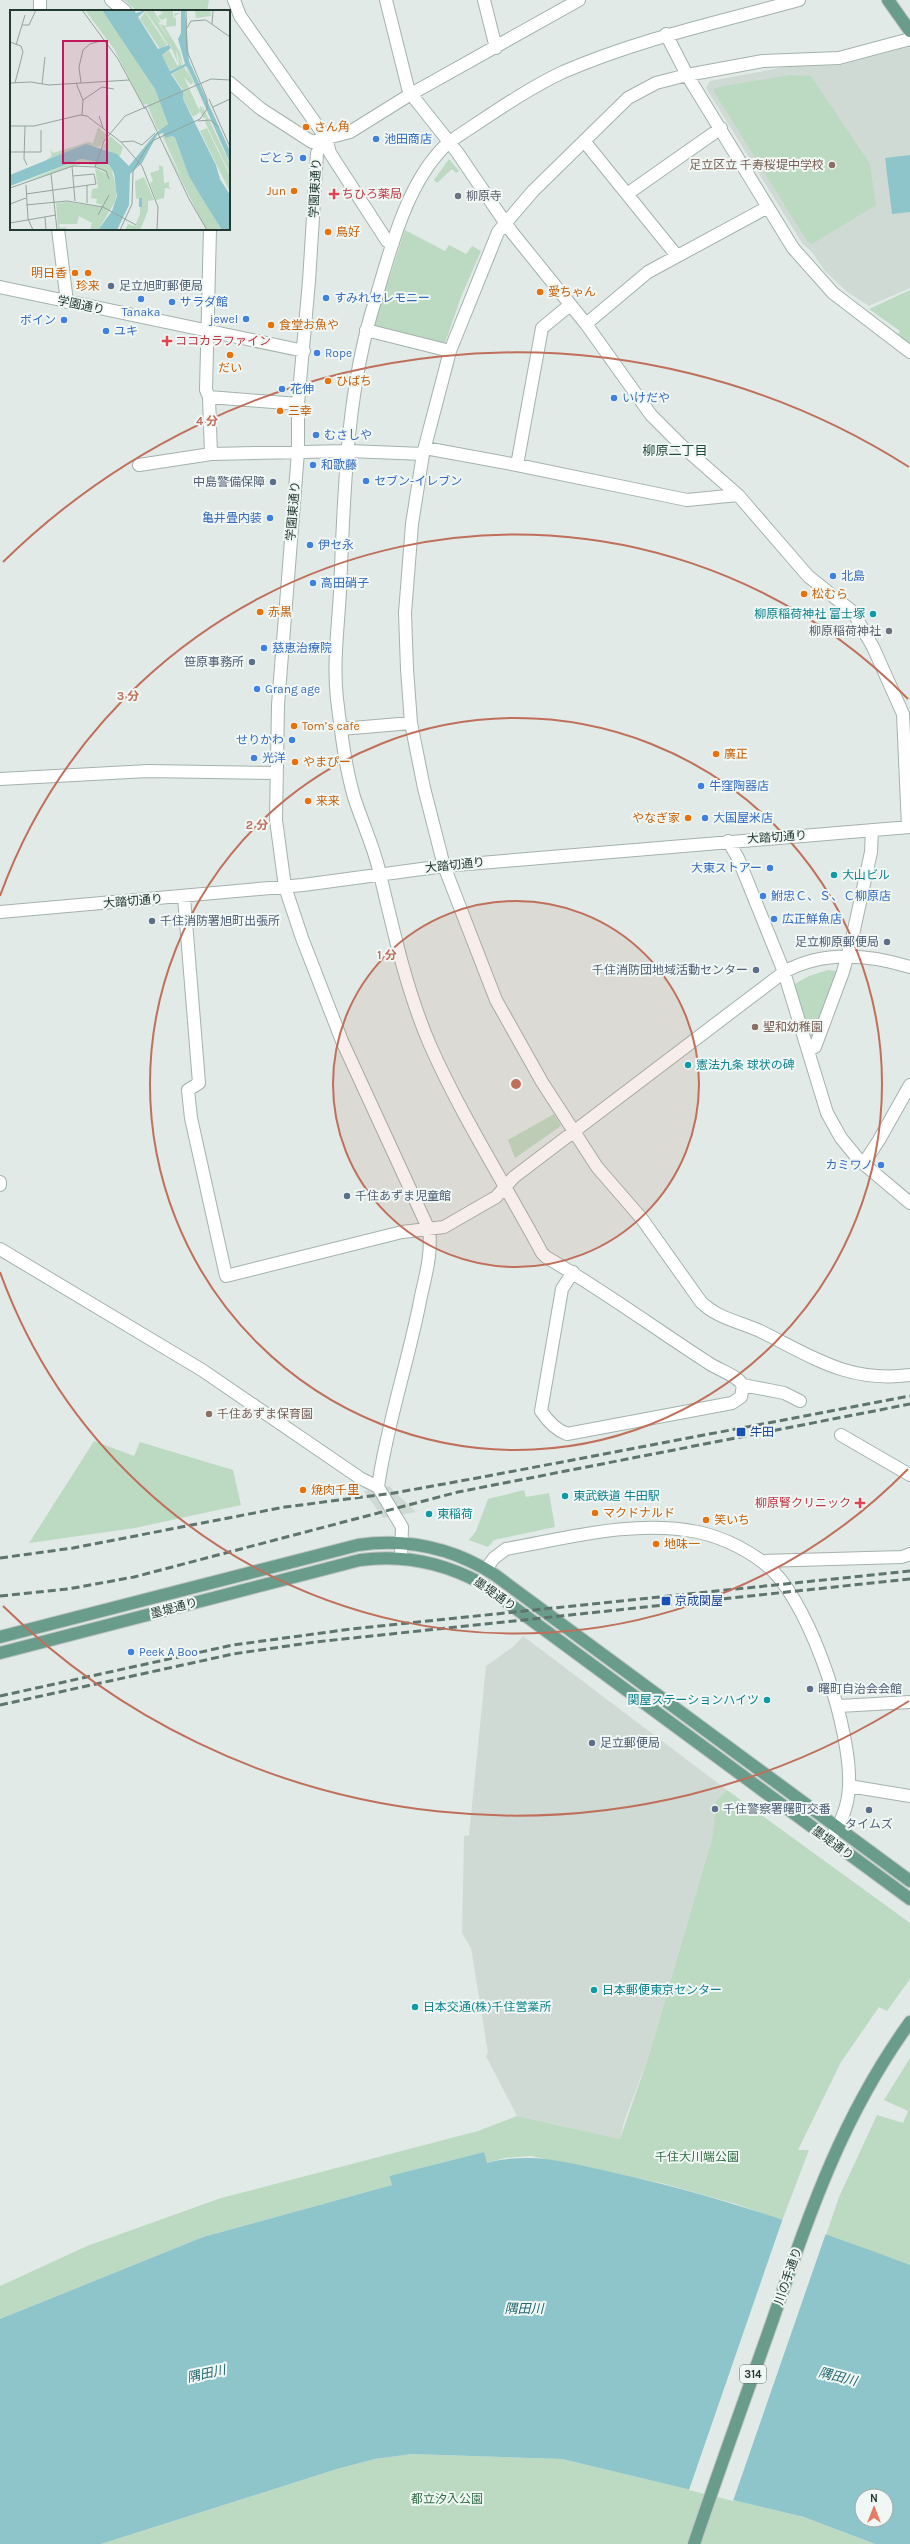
<svg xmlns="http://www.w3.org/2000/svg" width="910" height="2544" font-family="Karla,'Noto Sans JP',sans-serif">
<style>
.built{fill:#d0dad5}
.green{fill:#bcdac2}
.water{fill:#8ec5cb;fill-rule:evenodd}
.pier{fill:#e1eae6}
.lines{fill:none;stroke-linecap:round;stroke-linejoin:round}
.minor-casing{stroke:#a4b2ac;stroke-width:14}
.major-casing{stroke:#bdc4c2;stroke-width:14}
.minor{stroke:#fff;stroke-width:12}
.major{stroke:#6a9c8c;stroke-width:12}
.rail{stroke:#5d756e;stroke-width:3;stroke-dasharray:8 4;stroke-linecap:butt}
.ring{fill:none;stroke:#bf6f5a;stroke-width:2}
.food-dot{fill:#e8710a;stroke:#f1f7f4;stroke-width:1.5}
.shop-dot{fill:#3f7fe0;stroke:#f1f7f4;stroke-width:1.5}
.education-dot{fill:#8d6e63;stroke:#f1f7f4;stroke-width:1.5}
.health-dot{fill:#e0444e;stroke:#f1f7f4;stroke-width:1.5}
.worship-dot{fill:#6b7280;stroke:#f1f7f4;stroke-width:1.5}
.service-dot{fill:#5c6f8a;stroke:#f1f7f4;stroke-width:1.5}
.culture-dot{fill:#0f9aa8;stroke:#f1f7f4;stroke-width:1.5}
.transit-dot{fill:#1a4fb4;stroke:#f1f7f4;stroke-width:1.5}
.labels{text-anchor:middle;stroke-width:4;stroke-linejoin:round;paint-order:stroke}
.shield{fill:#f1f7f4;stroke:#61736c;stroke-width:1}
.shield-label{font-size:11px;font-weight:bold;fill:#233a32}
.food-label{font-size:12px;fill:#c56008;stroke:#f1f7f4;text-anchor:start}
.shop-label{font-size:12px;fill:#366cbe;stroke:#f1f7f4;text-anchor:start}
.education-label{font-size:12px;fill:#785e54;stroke:#f1f7f4;text-anchor:start}
.street-label{font-size:12px;fill:#233a32;stroke:#f1f7f4}
.health-label{font-size:12px;fill:#be3a42;stroke:#f1f7f4;text-anchor:start}
.worship-label{font-size:12px;fill:#5b616d;stroke:#f1f7f4;text-anchor:start}
.service-label{font-size:12px;fill:#4e5e75;stroke:#f1f7f4;text-anchor:start}
.culture-label{font-size:12px;fill:#0d838f;stroke:#f1f7f4;text-anchor:start}
.transit-label{font-size:12px;fill:#164399;stroke:#f1f7f4;text-anchor:start}
.park-label{font-size:12px;fill:#316d45;stroke:#f1f7f4}
.neighbourhood-label{font-size:13px;fill:#214a3e;stroke:#f1f7f4}
.water-label{font-size:13px;font-style:italic;fill:#226870;stroke:#f1f7f4}
.inset-river{fill:none;stroke:#8ec5cb;stroke-width:2}
.inset-road{fill:none;stroke:#95a49e;stroke-width:1}
.view{fill:#c2185b;fill-opacity:0.15;stroke:#c2185b;stroke-width:2}
.inset-edge{fill:none;stroke:#233a32;stroke-width:2}
.centre{fill:#bf6f5a;stroke:#f1f7f4;stroke-width:2}
.ring-label{font-size:12px;text-anchor:middle;font-weight:bold;fill:#bf6f5a;stroke:#f1f7f4;stroke-width:4;stroke-linejoin:round;paint-order:stroke}
</style>
<rect width="100%" height="100%" fill="#e1eae6"/>
<path class="built" d="M910,46V288L869,306L847,292L824,270L812,252L802,243L706,88L710,81L790,66L841,65Z
M390,1486L391,1488L416,1512L383,1518L364,1491Z
M523,1636L727,1790L716,1801L712,1839L701,1876L649,2055L624,2122L620,2139L517,2116L486,2056L488,2053L471,1948L462,1933L464,1836L469,1835L486,1666L513,1647Z"/>
<path class="green" d="M124,0H209L207,11H137Z
M790,75L811,76L870,164L876,205L812,244L807,241L713,90L718,87Z
M449,159L459,171L456,173L452,169L437,183L434,180Z
M405,230L445,251L449,245L466,254L472,246L481,251L461,297L444,346L373,328Z
M910,290V345L897,335L900,331L869,309Z
M828,970L837,971L816,1037H811L793,985L809,976Z
M554,1114L561,1126L515,1158L508,1140Z
M94,1441L134,1456L140,1442L233,1470L241,1505L135,1528L29,1543Z
M524,1490L526,1497L549,1493L555,1527L494,1540L488,1547L469,1540L476,1531L488,1499Z
M727,1790L910,1923V1979L887,2011L879,2007L841,2062L798,2150H809L782,2221L736,2204L661,2183L531,2156L505,2158L486,2163L484,2152L389,2176L392,2185L203,2237L0,2319V2286L87,2246L221,2198L478,2131L517,2116L620,2139L649,2055L701,1876L712,1839L716,1801Z
M910,2058V2266L826,2235L839,2197L877,2115L903,2123L908,2111L884,2100Z
M412,2454L562,2459L804,2517L875,2544H101L337,2469L375,2459Z"/>
<path class="water" d="M910,155V212L892,214L885,158Z
M484,2152L487,2163C533,2151 570,2163 615,2173C716,2195 813,2229 910,2265V2544H875L804,2517L562,2459L412,2454L375,2459L337,2469L101,2544H0V2319L203,2237L392,2185L389,2176ZM862,2496H886V2520H862Z"/>
<path class="pier" d="M783,2218L826,2233L733,2501L689,2490Z"/>
<g class="lines">
<g class="minor-casing">
<path id="minor" d="M40,0V11
M111,0L125,11
M234,0L240,16L326,138L330,153L387,241L393,243
M386,0L408,88L411,94L457,152L511,231L586,324L651,415L682,446L738,495L808,576L853,612L873,647L903,714L908,827
M484,0L496,48
M666,34L687,75L793,248L833,293L910,352
M910,39L839,58L763,61L687,75L656,83L628,98L533,191L498,232L450,351L423,454L412,524L405,613L407,669L411,723L424,788L444,866L496,1000L542,1082L597,1167L642,1219L701,1302C717,1318 740,1322 760,1331C813,1357 848,1383 910,1375
M229,82L261,109L312,142L350,132L411,94L579,0
M326,138L317,153L309,281L298,404V452L278,705L276,820L285,887L302,938L342,1041L429,1230C432,1253 426,1274 421,1296C409,1360 387,1423 378,1487L402,1527L401,1558
M584,141L677,256
M627,194L721,128
M58,229L67,302
M0,287L304,351
M586,324L648,272L768,207
M366,330L450,351
M209,397L298,404
M425,448L517,465L687,500L738,495
M211,454L349,451L423,454
M139,465L211,454L209,397L206,390L210,229
M517,465L542,328L570,305
M341,729L411,723
M0,779L148,771L276,773
M728,841L738,858L784,972L827,1113L841,1138L859,1160L910,1203
M184,897L199,1083L188,1090L191,1118L226,1276L402,1232L444,1227L496,1197L514,1177L784,972C823,950 868,954 910,967
M0,912L303,885L444,866L910,827
M809,1050L815,1047L843,972L852,939L871,852L872,830
M864,1163L879,1140L910,1085
M0,1182V1185
M0,1249L202,1370L360,1478L378,1487
M573,1272L562,1289L541,1411C547,1420 556,1430 567,1434L732,1403L741,1397L743,1385C735,1374 718,1370 707,1362C653,1327 601,1289 546,1257L542,1253C505,1184 462,1117 430,1045C406,989 393,929 379,870C373,845 362,822 354,797C345,766 341,731 337,699C333,664 338,627 340,592C344,496 346,392 375,301C391,248 407,180 449,142C486,118 523,91 563,72C639,39 719,22 799,0
M743,1385L784,1393L800,1401
M841,1435L910,1475
M761,1561L902,1557L910,1554
M486,1569L494,1558L506,1549C568,1538 635,1519 698,1532C725,1538 753,1552 773,1571C812,1610 852,1731 849,1787C848,1807 841,1824 829,1840
M839,1706L910,1702
M849,1786L910,1796"/>
</g>
<g class="major-casing">
<path id="major" d="M888,0L910,31
M0,1637L358,1545C407,1538 453,1548 495,1575L910,1881
M0,1653L360,1560C403,1554 442,1562 481,1583L910,1899
M694,2544C719,2470 746,2396 772,2322C810,2212 841,2118 910,2022"/>
</g>
<use href="#minor" class="minor"/>
<use href="#major" class="major"/>
<path class="rail" d="M0,1558L73,1548L285,1507L394,1493L488,1476L910,1396
M0,1596L68,1589L134,1577L458,1492L910,1404
M0,1696L233,1645L351,1629L910,1571
M0,1705L233,1654L315,1642L910,1579"/>
</g>
<circle cx="516" cy="1084" r="183" fill="#bf6f5a" fill-opacity=".12"/>
<g class="ring">
<circle cx="516" cy="1084" r="183"/>
<circle cx="516" cy="1084" r="366"/>
<path d="M908 1469A549 549 0 0 1 0 1272M0 896A549 549 0 0 1 908 699"/>
<path d="M909 1701A732 732 0 0 1 3 1606M3 562A732 732 0 0 1 909 467"/>
</g>
<g class="food-dot">
<circle cx="306" cy="127" r="4"/>
<circle cx="294" cy="191" r="4"/>
<circle cx="328" cy="232" r="4"/>
<circle cx="75" cy="273" r="4"/>
<circle cx="88" cy="273" r="4"/>
<circle cx="540" cy="292" r="4"/>
<circle cx="271" cy="325" r="4"/>
<circle cx="230" cy="355" r="4"/>
<circle cx="328" cy="381" r="4"/>
<circle cx="280" cy="411" r="4"/>
<circle cx="804" cy="594" r="4"/>
<circle cx="260" cy="612" r="4"/>
<circle cx="294" cy="726" r="4"/>
<circle cx="716" cy="754" r="4"/>
<circle cx="295" cy="762" r="4"/>
<circle cx="308" cy="801" r="4"/>
<circle cx="688" cy="818" r="4"/>
<circle cx="303" cy="1490" r="4"/>
<circle cx="595" cy="1513" r="4"/>
<circle cx="706" cy="1520" r="4"/>
<circle cx="656" cy="1544" r="4"/>
</g>
<g class="shop-dot">
<circle cx="376" cy="139" r="4"/>
<circle cx="303" cy="158" r="4"/>
<circle cx="326" cy="298" r="4"/>
<circle cx="141" cy="299" r="4"/>
<circle cx="172" cy="302" r="4"/>
<circle cx="246" cy="319" r="4"/>
<circle cx="64" cy="320" r="4"/>
<circle cx="106" cy="331" r="4"/>
<circle cx="317" cy="353" r="4"/>
<circle cx="282" cy="389" r="4"/>
<circle cx="614" cy="398" r="4"/>
<circle cx="316" cy="435" r="4"/>
<circle cx="313" cy="465" r="4"/>
<circle cx="366" cy="481" r="4"/>
<circle cx="270" cy="518" r="4"/>
<circle cx="310" cy="545" r="4"/>
<circle cx="833" cy="576" r="4"/>
<circle cx="313" cy="583" r="4"/>
<circle cx="264" cy="648" r="4"/>
<circle cx="257" cy="689" r="4"/>
<circle cx="292" cy="740" r="4"/>
<circle cx="254" cy="758" r="4"/>
<circle cx="701" cy="786" r="4"/>
<circle cx="705" cy="818" r="4"/>
<circle cx="770" cy="868" r="4"/>
<circle cx="763" cy="896" r="4"/>
<circle cx="774" cy="919" r="4"/>
<circle cx="881" cy="1165" r="4"/>
<circle cx="131" cy="1652" r="4"/>
</g>
<g class="education-dot">
<circle cx="832" cy="165" r="4"/>
<circle cx="755" cy="1027" r="4"/>
<circle cx="209" cy="1414" r="4"/>
</g>
<g class="health-dot">
<path d="M332 188h4v4h4v4h-4v4h-4v-4h-4v-4h4z"/>
<path d="M165 335h4v4h4v4h-4v4h-4v-4h-4v-4h4z"/>
<path d="M858 1497h4v4h4v4h-4v4h-4v-4h-4v-4h4z"/>
</g>
<g class="worship-dot">
<circle cx="458" cy="196" r="4"/>
<circle cx="889" cy="631" r="4"/>
</g>
<g class="service-dot">
<circle cx="111" cy="286" r="4"/>
<circle cx="273" cy="482" r="4"/>
<circle cx="252" cy="662" r="4"/>
<circle cx="152" cy="921" r="4"/>
<circle cx="887" cy="942" r="4"/>
<circle cx="756" cy="970" r="4"/>
<circle cx="347" cy="1196" r="4"/>
<circle cx="810" cy="1689" r="4"/>
<circle cx="592" cy="1743" r="4"/>
<circle cx="715" cy="1809" r="4"/>
<circle cx="869" cy="1810" r="4"/>
</g>
<g class="culture-dot">
<circle cx="873" cy="614" r="4"/>
<circle cx="834" cy="875" r="4"/>
<circle cx="688" cy="1065" r="4"/>
<circle cx="565" cy="1496" r="4"/>
<circle cx="429" cy="1514" r="4"/>
<circle cx="767" cy="1700" r="4"/>
<circle cx="594" cy="1990" r="4"/>
<circle cx="415" cy="2007" r="4"/>
</g>
<g class="transit-dot">
<rect x="736" y="1427" width="10" height="10" rx="2"/>
<rect x="661" y="1596" width="10" height="10" rx="2"/>
</g>
<g class="labels">
<rect class="shield" x="740" y="2365" width="26" height="18" rx="3"/>
<g class="shield-label">
<text x="753" y="2378">314</text>
</g>
<g class="food-label">
<text x="314" y="131">さん角</text>
<text x="286" y="195" text-anchor="end">Jun</text>
<text x="336" y="236">鳥好</text>
<text x="67" y="277" text-anchor="end">明日香</text>
<text x="88" y="290" text-anchor="middle">珍来</text>
<text x="548" y="296">愛ちゃん</text>
<text x="279" y="329">食堂お魚や</text>
<text x="230" y="372" text-anchor="middle">だい</text>
<text x="336" y="385">ひばち</text>
<text x="288" y="415">三幸</text>
<text x="812" y="598">松むら</text>
<text x="268" y="616">赤黒</text>
<text x="302" y="730">Tom’s cafe</text>
<text x="724" y="758">廣正</text>
<text x="303" y="766">やまぴー</text>
<text x="316" y="805">来来</text>
<text x="680" y="822" text-anchor="end">やなぎ家</text>
<text x="311" y="1494">焼肉千里</text>
<text x="603" y="1517">マクドナルド</text>
<text x="714" y="1524">笑いち</text>
<text x="664" y="1548">地味一</text>
</g>
<g class="shop-label">
<text x="384" y="143">池田商店</text>
<text x="295" y="162" text-anchor="end">ごとう</text>
<text x="334" y="302">すみれセレモニー</text>
<text x="180" y="306">サラダ館</text>
<text x="141" y="316" text-anchor="middle">Tanaka</text>
<text x="238" y="323" text-anchor="end">jewel</text>
<text x="56" y="324" text-anchor="end">ボイン</text>
<text x="114" y="335">ユキ</text>
<text x="325" y="357">Rope</text>
<text x="290" y="393">花伸</text>
<text x="622" y="402">いけだや</text>
<text x="324" y="439">むさしや</text>
<text x="321" y="469">和歌藤</text>
<text x="374" y="485">セブン-イレブン</text>
<text x="262" y="522" text-anchor="end">亀井畳内装</text>
<text x="318" y="549">伊セ永</text>
<text x="841" y="580">北島</text>
<text x="321" y="587">高田硝子</text>
<text x="272" y="652">慈恵治療院</text>
<text x="265" y="693">Grang age</text>
<text x="284" y="744" text-anchor="end">せりかわ</text>
<text x="262" y="762">光洋</text>
<text x="709" y="790">牛窪陶器店</text>
<text x="713" y="822">大国屋米店</text>
<text x="762" y="872" text-anchor="end">大東ストアー</text>
<text x="771" y="900">鮒忠Ｃ、Ｓ、Ｃ柳原店</text>
<text x="782" y="923">広正鮮魚店</text>
<text x="873" y="1169" text-anchor="end">カミワノ</text>
<text x="139" y="1656">Peek A Boo</text>
</g>
<g class="education-label">
<text x="824" y="169" text-anchor="end">足立区立 千寿桜堤中学校</text>
<text x="763" y="1031">聖和幼稚園</text>
<text x="217" y="1418">千住あずま保育園</text>
</g>
<g class="street-label">
<text transform="translate(315 188) rotate(-87)" y="4">学園東通り</text>
<text transform="translate(81 305) rotate(12)" y="4">学園通り</text>
<text transform="translate(293 511) rotate(-85)" y="4">学園東通り</text>
<text transform="translate(777 837) rotate(-4)" y="4">大踏切通り</text>
<text transform="translate(455 865) rotate(-6)" y="4">大踏切通り</text>
<text transform="translate(133 901) rotate(-5)" y="4">大踏切通り</text>
<text transform="translate(495 1594) rotate(35)" y="4">墨堤通り</text>
<text transform="translate(174 1608) rotate(-15)" y="4">墨堤通り</text>
<text transform="translate(833 1843) rotate(36)" y="4">墨堤通り</text>
<text transform="translate(788 2276) rotate(-71)" y="4">川の手通り</text>
</g>
<g class="health-label">
<text x="342" y="198">ちひろ薬局</text>
<text x="175" y="345">ココカラファイン</text>
<text x="851" y="1507" text-anchor="end">柳原腎クリニック</text>
</g>
<g class="worship-label">
<text x="466" y="200">柳原寺</text>
<text x="881" y="635" text-anchor="end">柳原稲荷神社</text>
</g>
<g class="service-label">
<text x="119" y="290">足立旭町郵便局</text>
<text x="265" y="486" text-anchor="end">中島警備保障</text>
<text x="244" y="666" text-anchor="end">笹原事務所</text>
<text x="160" y="925">千住消防署旭町出張所</text>
<text x="879" y="946" text-anchor="end">足立柳原郵便局</text>
<text x="748" y="974" text-anchor="end">千住消防団地域活動センター</text>
<text x="355" y="1200">千住あずま児童館</text>
<text x="818" y="1693">曙町自治会会館</text>
<text x="600" y="1747">足立郵便局</text>
<text x="723" y="1813">千住警察署曙町交番</text>
<text x="869" y="1828" text-anchor="middle">タイムズ</text>
</g>
<g class="culture-label">
<text x="865" y="618" text-anchor="end">柳原稲荷神社 富士塚</text>
<text x="842" y="879">大山ビル</text>
<text x="696" y="1069">憲法九条 球状の碑</text>
<text x="573" y="1500">東武鉄道 牛田駅</text>
<text x="437" y="1518">東稲荷</text>
<text x="759" y="1704" text-anchor="end">関屋ステーションハイツ</text>
<text x="602" y="1994">日本郵便東京センター</text>
<text x="423" y="2011">日本交通(株)千住営業所</text>
</g>
<g class="transit-label">
<text x="750" y="1436">牛田</text>
<text x="675" y="1605">京成関屋</text>
</g>
<g class="park-label">
<text x="697" y="2161">千住大川端公園</text>
<text x="447" y="2503">都立汐入公園</text>
</g>
<g class="neighbourhood-label">
<text x="675" y="455">柳原二丁目</text>
</g>
<g class="water-label">
<text x="524" y="2313">隅田川</text>
<text transform="translate(206 2373) rotate(-12)" y="5">隅田川</text>
<text transform="translate(838 2376) rotate(14)" y="5">隅田川</text>
</g>
</g>
<g transform="translate(10 10)">
<rect width="220" height="220" fill="#e1eae6"/>
<path d="M75,0H92L137,65L146,81L158,114L150,121L147,119L137,94L133,95L104,39ZM143,0L151,12L149,13L142,3L149,14L146,16L135,1ZM147,0H163V7L165,3H170L163,7L166,8V16L155,17L170,42L173,55L166,41L168,53L160,35H158L146,16L149,14L159,29L150,14L156,16L157,8L151,10L148,6L153,3ZM185,0H200L201,6L186,8ZM135,2L157,35L150,39L130,9ZM159,40L167,55H169L168,45L172,56L160,60L152,45ZM174,56L182,70L176,57L179,60L192,94L183,72L181,75L174,67L190,102L183,107L173,89L172,79L162,64L174,57L179,68ZM192,95L220,154V164L195,112L196,108H193L189,99L191,96L193,102ZM88,117L97,125L90,137L72,136L35,151L42,146L40,139L43,143L78,132L83,133ZM197,118L220,166V182L190,121ZM151,123L155,128L162,126L165,129L179,165L212,220H197L191,210L153,133L172,168ZM100,126L113,137L110,146L92,138ZM71,149L91,152L101,157L107,181L105,192L88,220H80L82,213L69,206L67,214H49L50,218L57,217L55,220H48L46,193L57,192L90,197L92,195L86,193L87,189L81,188L82,179L88,178L85,158L99,165L84,155L71,154L14,172ZM149,155L153,157L154,173L159,172V177L162,179L155,178L154,188L146,190L140,173L143,171L140,163L149,160ZM134,167L144,190L138,191V201L130,220H115L118,214L125,216L130,204V188L126,189L125,171Z" fill="#bcdac2"/>
<path d="M92,0H124L126,3L136,0L128,7L148,39L159,35L161,38L152,45L160,61L175,54L168,29L171,23V0H175L179,51L220,141V153L179,60L176,56L161,64L173,82V89L206,155L210,169L220,185V220H212L195,193L179,166L165,128L162,126L155,128L153,123L147,125L132,153L120,164L119,195L107,220H88L102,201L107,186L104,163L100,156L95,153L71,149L0,176V165L76,134L107,144L119,156L145,124L158,114L145,79Z" fill="#8ec5cb"/>
<path class="inset-river" d="M130,189H131V196H130Z"/>
<path class="inset-road" d="M72,0L108,49L135,99M202,14L203,0M12,15H19L26,0M177,18L181,11L196,10L220,27M0,32L11,36L13,42L5,73M6,35L15,5M0,73L21,72L39,75L119,70M66,73L73,90L72,105M71,73L69,57L73,40L80,34L94,30M32,74L35,47M199,89L220,137M73,90L92,77L104,79M135,96L179,189L197,220M203,97L220,89M89,106L93,118M188,111L200,110L209,117M0,116H24L70,105L77,106L111,132L132,156L148,197L147,220M15,116L14,149L17,155M111,132L123,131L132,135L145,123M0,142H31V120M62,156L65,191M85,157L94,131L115,106L201,69L220,70M85,157L96,161L99,169M41,164L47,220M16,175L18,209L23,220M0,178L63,156L85,157M16,184L86,174L84,164L63,166M77,193V175M0,194L16,188M16,195L57,191L93,197M93,197L126,215M88,205L99,185M35,207L36,220M0,213L46,205M110,220L122,194L123,161L137,137L144,130L190,109L197,99V89L177,41L176,0"/>
<path class="view" d="M53,31H97V153H53Z"/>
<rect width="220" height="220" class="inset-edge"/>
</g>
<circle cx="516" cy="1084" r="6" class="centre"/>
<g class="ring-label">
<text x="207" y="425">4 分</text>
<text x="128" y="700">3 分</text>
<text x="257" y="829">2 分</text>
<text x="387" y="959">1 分</text>
</g>
<g transform="translate(874 2508)"><circle r="19" fill="#f1f7f4" stroke="#9faba6"/>
<path d="M0-3L7 15L0 10L-7 15Z" fill="#e67c64"/>
<text y="-6" font-size="11" font-weight="bold" text-anchor="middle" fill="#233a32">N</text>
</g>
</svg>
